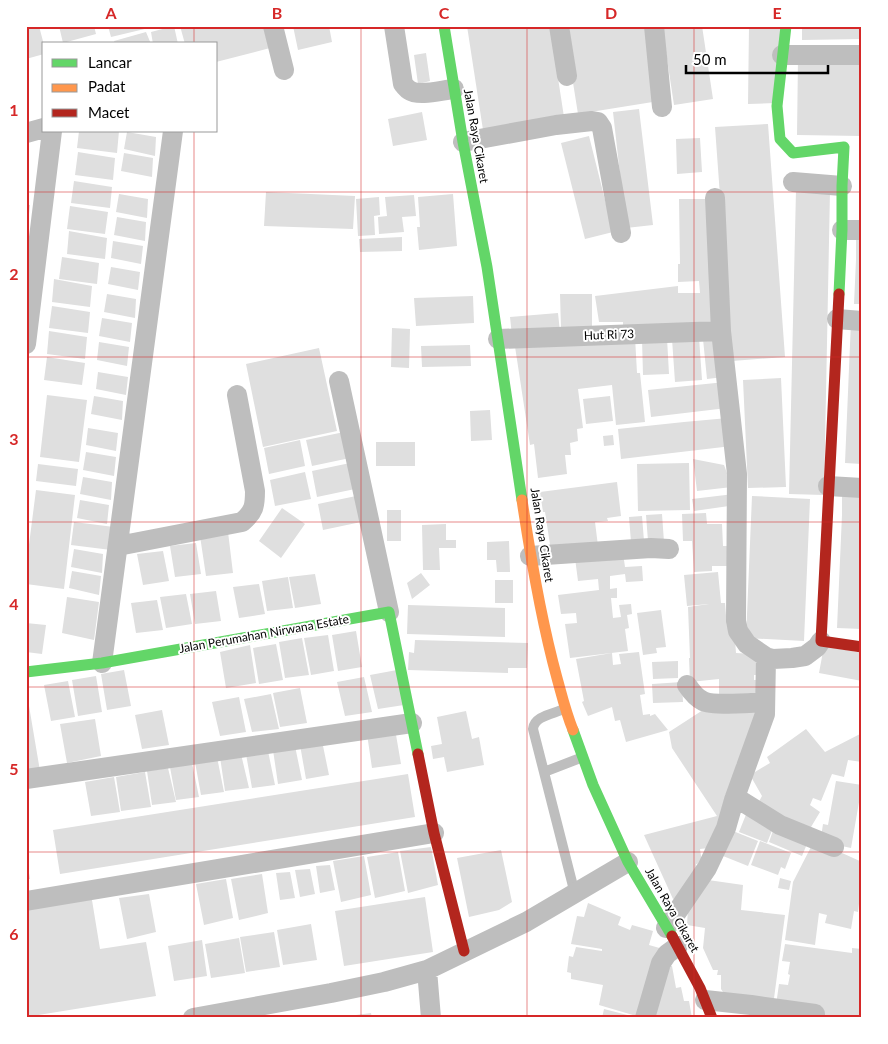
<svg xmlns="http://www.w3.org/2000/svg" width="888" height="1044" font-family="Lato,sans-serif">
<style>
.building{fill:#dfdfdf}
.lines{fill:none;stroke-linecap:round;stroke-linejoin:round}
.lane{stroke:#bebebe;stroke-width:10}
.street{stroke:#bebebe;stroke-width:20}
.fast{stroke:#63d668;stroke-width:11}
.slow{stroke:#ff974d;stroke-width:11}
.jam{stroke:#b3261e;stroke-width:11}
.grid{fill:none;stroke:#d62828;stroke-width:1;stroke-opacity:0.55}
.labels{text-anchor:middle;stroke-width:4;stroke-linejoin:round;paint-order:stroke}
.street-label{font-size:12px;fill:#000;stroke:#fff}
.neatline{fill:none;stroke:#d62828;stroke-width:2}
.grid-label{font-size:16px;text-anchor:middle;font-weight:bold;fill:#d62828}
</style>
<rect width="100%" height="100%" fill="#fff"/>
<path class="building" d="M26,26H39L44,45V54L26,59Z
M59,26H94L96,34L63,43Z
M108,26H152L153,27L111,37Z
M174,26L178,44H153L151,32Z
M180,26H265L270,48L216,62V44H185Z
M293,26H329L332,42L298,50Z
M467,26H550L564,117L483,130Z
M564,26H647L659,101L578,114Z
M662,26H702L713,99L674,105Z
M749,26H781L775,103L748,104Z
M802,26H862V39L802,40Z
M146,32L151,44H115L114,41Z
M426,53L430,81L418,84L414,55Z
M798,58H862V136L797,135Z
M639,109L653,225L626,228L613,112Z
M422,112L427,140L393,146L388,119Z
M768,124L785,357L732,361L715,127Z
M79,131H119L117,153L77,148Z
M127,132L156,137L155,156L124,149Z
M589,136L613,232L585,239L561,143Z
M700,138L702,172L677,174L676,139Z
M78,152L115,158L113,180L75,175Z
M124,153L153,158L152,177L121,171Z
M74,181L112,187L110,208L71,203Z
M796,190L830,191L824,495L789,494Z
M266,192L355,196L353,229L264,226Z
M119,194L148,199L147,218L116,212Z
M453,194L457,246L419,250L417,227H420L418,197Z
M414,195L416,216L402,217L404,232L379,234L378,217L387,216L385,197Z
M379,197L380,215L374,216L375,235L358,236L356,199Z
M679,199H713L718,323L623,330V322H599L595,296L678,286V293H700L699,281L678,282V264H680Z
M26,205H30L28,224H26Z
M70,206L108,212L105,234L67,229Z
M117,217L146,222L145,241L114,235Z
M69,231L107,238L105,259L67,254Z
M856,232H862V304H854L856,260Z
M402,237V251L360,252L359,239Z
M113,241L143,246L141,264L111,258Z
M62,257L99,263L97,284L59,279Z
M111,267L140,272L138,290L108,284Z
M54,279L92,286L90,307L52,302Z
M107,294L136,299L135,318L104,312Z
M560,294H592V328H561Z
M473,296L474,323L416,326L414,298Z
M52,306L90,312L88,333L49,328Z
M558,313L560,332L512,336L510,317Z
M102,318L132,323L130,342L99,336Z
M851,321H862V464L845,463Z
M392,328L410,329L409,368L391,367Z
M49,331L87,337L85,359L47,354Z
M635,337L637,373H640L645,422L616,425L612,385L578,389L583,428L577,429L578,441L570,443L571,455H565L567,474L538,478L534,444L530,445L514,340Z
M699,337L702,380L675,382L672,339Z
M667,338L669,374L643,375L642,339Z
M720,338L724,377L707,379L703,339Z
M99,342L129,347L127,366L97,360Z
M470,345L471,366L422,367L421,346Z
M319,348L337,431L263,447L246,364Z
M47,357L85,363L82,385L44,380Z
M98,372L128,377L126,395L96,389Z
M781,378L786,487L748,488L743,380Z
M725,382L727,408L651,417L648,390Z
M47,395L87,400L79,462L40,457Z
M94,396L123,401L122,420L91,414Z
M610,396L613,421L586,424L583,399Z
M490,410L492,440L471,441L470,411Z
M728,418L732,446L621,459L618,429L684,422Z
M88,428L118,433L116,451L86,445Z
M344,432L350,458L312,466L306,440Z
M613,435L614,445L604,446L603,436Z
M300,440L305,466L269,474L264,448Z
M376,442H415V466H376Z
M86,452L116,457L114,476L83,470Z
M693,459L724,465L732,487L697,491Z
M350,463L355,489L317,497L312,471Z
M689,463L690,510L638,511L637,464Z
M38,464L78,469L76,486L36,481Z
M305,472L311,499L275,506L270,480Z
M83,477L112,482L111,500L80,494Z
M617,482L621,516L607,518L608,521L595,522L598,546L551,551L545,512H543L540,492Z
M842,489H862V629L837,628L842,515Z
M36,490L75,495L64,589L26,584V568Z
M734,494L736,505L694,511L692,499Z
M356,496L361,522L323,530L318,504Z
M752,496L810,499L804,641L746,638Z
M80,500L109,505L107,524L77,518Z
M282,508L305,524L281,558L259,541Z
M387,510H401V541H387Z
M706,513L707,524H722L723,546H734L735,566H712V571L694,572L692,541H683L682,514Z
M662,514L664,542L648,541L646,515Z
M642,516L644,541L631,542L629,517Z
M74,522L114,527L111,550L71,545Z
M446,524V540H456V548H439L440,570H423L422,525Z
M228,532L233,573L206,576L200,536Z
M509,541L510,572H497L496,560H487V542Z
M196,543L201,574L175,577L170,546Z
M74,549L103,554L102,573L71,567Z
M163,551L169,581L143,585L137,554Z
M623,553L625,567L642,566L643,581L626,582L625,574L610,576V589L617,588V598H611L613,618L621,617L619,605L631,604L632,614L627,615L629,628L625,629L628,651L570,658L565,624L577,623L576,613L561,614L558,595L599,590L598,579L578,581L575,558Z
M72,571L101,576L99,595L69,588Z
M718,572L721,603H725L727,628L734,627L736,653L753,654L760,658L759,675H754V680H762L757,700H719V679L690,682L689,658H690L688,607L709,604L687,606L684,575Z
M421,573L430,585L412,599L407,583Z
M315,574L321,604L295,608L289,577Z
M288,577L293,608L267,611L262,581Z
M495,580H513V603H495Z
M259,584L265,614L239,618L233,587Z
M216,591L221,621L195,624L190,594Z
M186,594L192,624L166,628L160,597Z
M67,597L99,602L94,640L62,633Z
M157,600L163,630L136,633L131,603Z
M408,605L505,608V637L407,634Z
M661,610L666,647L656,648L657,653L643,655L637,613Z
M26,623L46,625L42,654L26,652Z
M356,631L362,667L338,671L332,635Z
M328,635L334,671L311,675L304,638Z
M302,638L309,675L285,678L279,642Z
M415,640L528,643L527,668H508V673L408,670L409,652L414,653Z
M276,644L283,680L259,684L253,648Z
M250,645L256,683L226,688L220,652Z
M824,646L862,653V681L819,673Z
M639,652L645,694L640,695L643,715L650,714V716L655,714L668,730L626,742L620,720L615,721L612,707L588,716L582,702L584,701L576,659L612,653L613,665L621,664L619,654Z
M678,661V678L653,679L652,662Z
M124,670L131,706L107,710L101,674Z
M397,670L404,705L378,709L370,675Z
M96,676L102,712L78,716L72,680Z
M364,677L372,712L345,716L337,682Z
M68,681L75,717L51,721L44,685Z
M682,682L683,702L653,703L652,684Z
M300,688L307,723L280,727L273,693Z
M26,694H27L40,771L26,774Z
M271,694L279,729L252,732L244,699Z
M239,697L246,732L220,736L212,702Z
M763,708L744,759L736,764L739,770L709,848L700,849L702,863L696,864L698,872L684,895L673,899L644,835L717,816L672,748L669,732L703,710Z
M162,710L169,745L142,749L135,715Z
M466,711L472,739L479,737L484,765L447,772L444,757L433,759L431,746L442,744L437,717Z
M95,719L101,756L67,763L60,724Z
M395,729L401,764L372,768L367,734Z
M806,729L825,752L862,733V762L848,760L844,777L832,774L821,801L813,798L810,805L820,812L808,832L756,807L762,796L750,775L770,763L767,757Z
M322,741L329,775L306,779L300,745Z
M295,746L302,780L278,784L273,750Z
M268,751L275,785L252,788L246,754Z
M241,754L249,788L225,791L220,757Z
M217,757L224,792L201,795L195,762Z
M192,763L199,797L176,800L170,767Z
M168,768L176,802L152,805L147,771Z
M145,772L151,807L121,811L116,777Z
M408,774L415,817L60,874L53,830Z
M114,777L120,812L91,816L85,782Z
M836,781L862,785L851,848L823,842L821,837L823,824L828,825Z
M747,812L775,823L767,843L739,832Z
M775,825L809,839L802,856L769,842Z
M733,831L758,841L748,866L723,856Z
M760,841L791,853L785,869L781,867L778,875L751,865Z
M813,843L831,848L862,862V895H860L858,912L854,911L851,929L825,923L827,915L819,913L815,945L785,940L793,882Z
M431,847L438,885L408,893L400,851Z
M501,850L512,902L499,910L469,917L457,858Z
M398,852L405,891L375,898L367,857Z
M364,856L371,895L341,902L333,861Z
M26,861H27L30,879H26Z
M330,865L335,890L320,893L316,866Z
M310,869L315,894L300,897L295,870Z
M290,872L295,898L280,900L276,873Z
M262,874L268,913L239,920L231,879Z
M780,878L791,881L789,890L778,888Z
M226,879L233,918L204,925L196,884Z
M708,880L743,885L741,910L785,915L773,1006L729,1001L721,989V975H717L718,970H713L703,948L705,928L687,925L688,908Z
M91,894L100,949L146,942L156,996L26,1017V904Z
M149,894L156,932L127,939L119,898Z
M425,897L433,952L344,966L335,911Z
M588,903L621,917L618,925L630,930L632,925L653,931L649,945L663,949L643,1018L599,1005L603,985L571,979V973L567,972L569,956L573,957L576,947L602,951V949L571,944L577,916L584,917Z
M311,924L317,960L283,965L277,930Z
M274,932L280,967L246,972L240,937Z
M239,938L245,973L211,978L205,944Z
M202,940L207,976L174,981L168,946Z
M785,944L852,953V948L862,949V1018H835L776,1005L779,984L788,985L790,975L788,974L790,962L782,961Z
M662,966H672L676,988L681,987L684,1001H689L692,1018H648Z
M604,1009L635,1017L634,1018H602Z
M371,1013L372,1018H357L356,1015Z"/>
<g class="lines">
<path class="lane" d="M564,709C553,714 534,716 533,729L575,894
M544,772L583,757"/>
<path class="street" d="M273,26L284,70
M394,26L403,84C405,86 407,89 409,90C419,97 442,90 454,89
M559,26L567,76
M654,26L662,107
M782,55H862
M26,133L44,128
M463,142L556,125L592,121L598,122L602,128L621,233
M793,182L842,186
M715,198L721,331L737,474L736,621L738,631L747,644L766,657L773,659L792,658L805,656L817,647L821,641
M842,230H862
M837,319L862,321
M498,339L721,331
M26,344L52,131
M339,381L389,612
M828,486L862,488
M118,546L242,522C254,512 255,506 255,491L237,395
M530,556L651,548L669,549
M102,663L173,131
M687,685C691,691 696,698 703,701C712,706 753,703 765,702
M26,779L412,723
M735,797L780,825L834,847
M26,901L434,833
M666,928L707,868L726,828L734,800L765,714L766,657
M427,970L431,1018
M705,1000L751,1005L815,1014
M193,1018L331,993L384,982L427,970L526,922L628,862
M645,1018L661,963L667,954L678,946"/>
<path class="fast" d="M444,26L463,142L487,267L522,500
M786,26L777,106L780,139L793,153L844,147L842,186V230L839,294
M26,672L102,663L389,612L418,754
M573,730L593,785L628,862L672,936"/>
<path class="slow" d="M522,500C531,560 541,620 557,678C562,696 566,713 573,730"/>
<path class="jam" d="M839,294L821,641L862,647
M418,754L434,833L464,951
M672,936L700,988L712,1018"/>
</g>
<path class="grid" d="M194,26V44M361,26V1018M527,26V1018M694,26V1018M194,131V1018M26,192H862M26,357H862M26,522H862M26,687H862M26,852H862"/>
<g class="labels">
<g class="street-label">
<text transform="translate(476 136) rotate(80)" y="4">Jalan Raya Cikaret</text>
<text transform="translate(609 335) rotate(-2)" y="4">Hut Ri 73</text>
<text transform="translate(542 535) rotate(81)" y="4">Jalan Raya Cikaret</text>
<text transform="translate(264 634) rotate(-10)" y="4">Jalan Perumahan Nirwana Estate</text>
<text transform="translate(672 910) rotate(60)" y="4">Jalan Raya Cikaret</text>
</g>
</g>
<rect width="888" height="1044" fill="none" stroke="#ffffff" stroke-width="55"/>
<rect x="42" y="42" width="175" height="90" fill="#ffffff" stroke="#999999"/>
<rect x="52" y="59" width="25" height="8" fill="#63d668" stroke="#999999"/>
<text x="88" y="68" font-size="15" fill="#000000">Lancar</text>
<rect x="52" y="84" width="25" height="8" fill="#ff974d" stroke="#999999"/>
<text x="88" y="92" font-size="15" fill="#000000">Padat</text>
<rect x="52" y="109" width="25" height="8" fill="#b3261e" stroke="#999999"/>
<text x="88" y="118" font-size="15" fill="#000000">Macet</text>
<path d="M686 65v8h142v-8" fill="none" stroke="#000000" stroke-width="2.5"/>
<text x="693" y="65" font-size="15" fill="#000000" stroke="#ffffff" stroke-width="4" paint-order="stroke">50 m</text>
<rect x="28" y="28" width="832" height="988" class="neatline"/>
<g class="grid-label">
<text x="111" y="19">A</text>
<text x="277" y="19">B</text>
<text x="444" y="19">C</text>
<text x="611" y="19">D</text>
<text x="777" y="19">E</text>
<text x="14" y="116">1</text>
<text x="14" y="280">2</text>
<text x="14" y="445">3</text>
<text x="14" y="610">4</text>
<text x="14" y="775">5</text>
<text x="14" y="940">6</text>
</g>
</svg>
